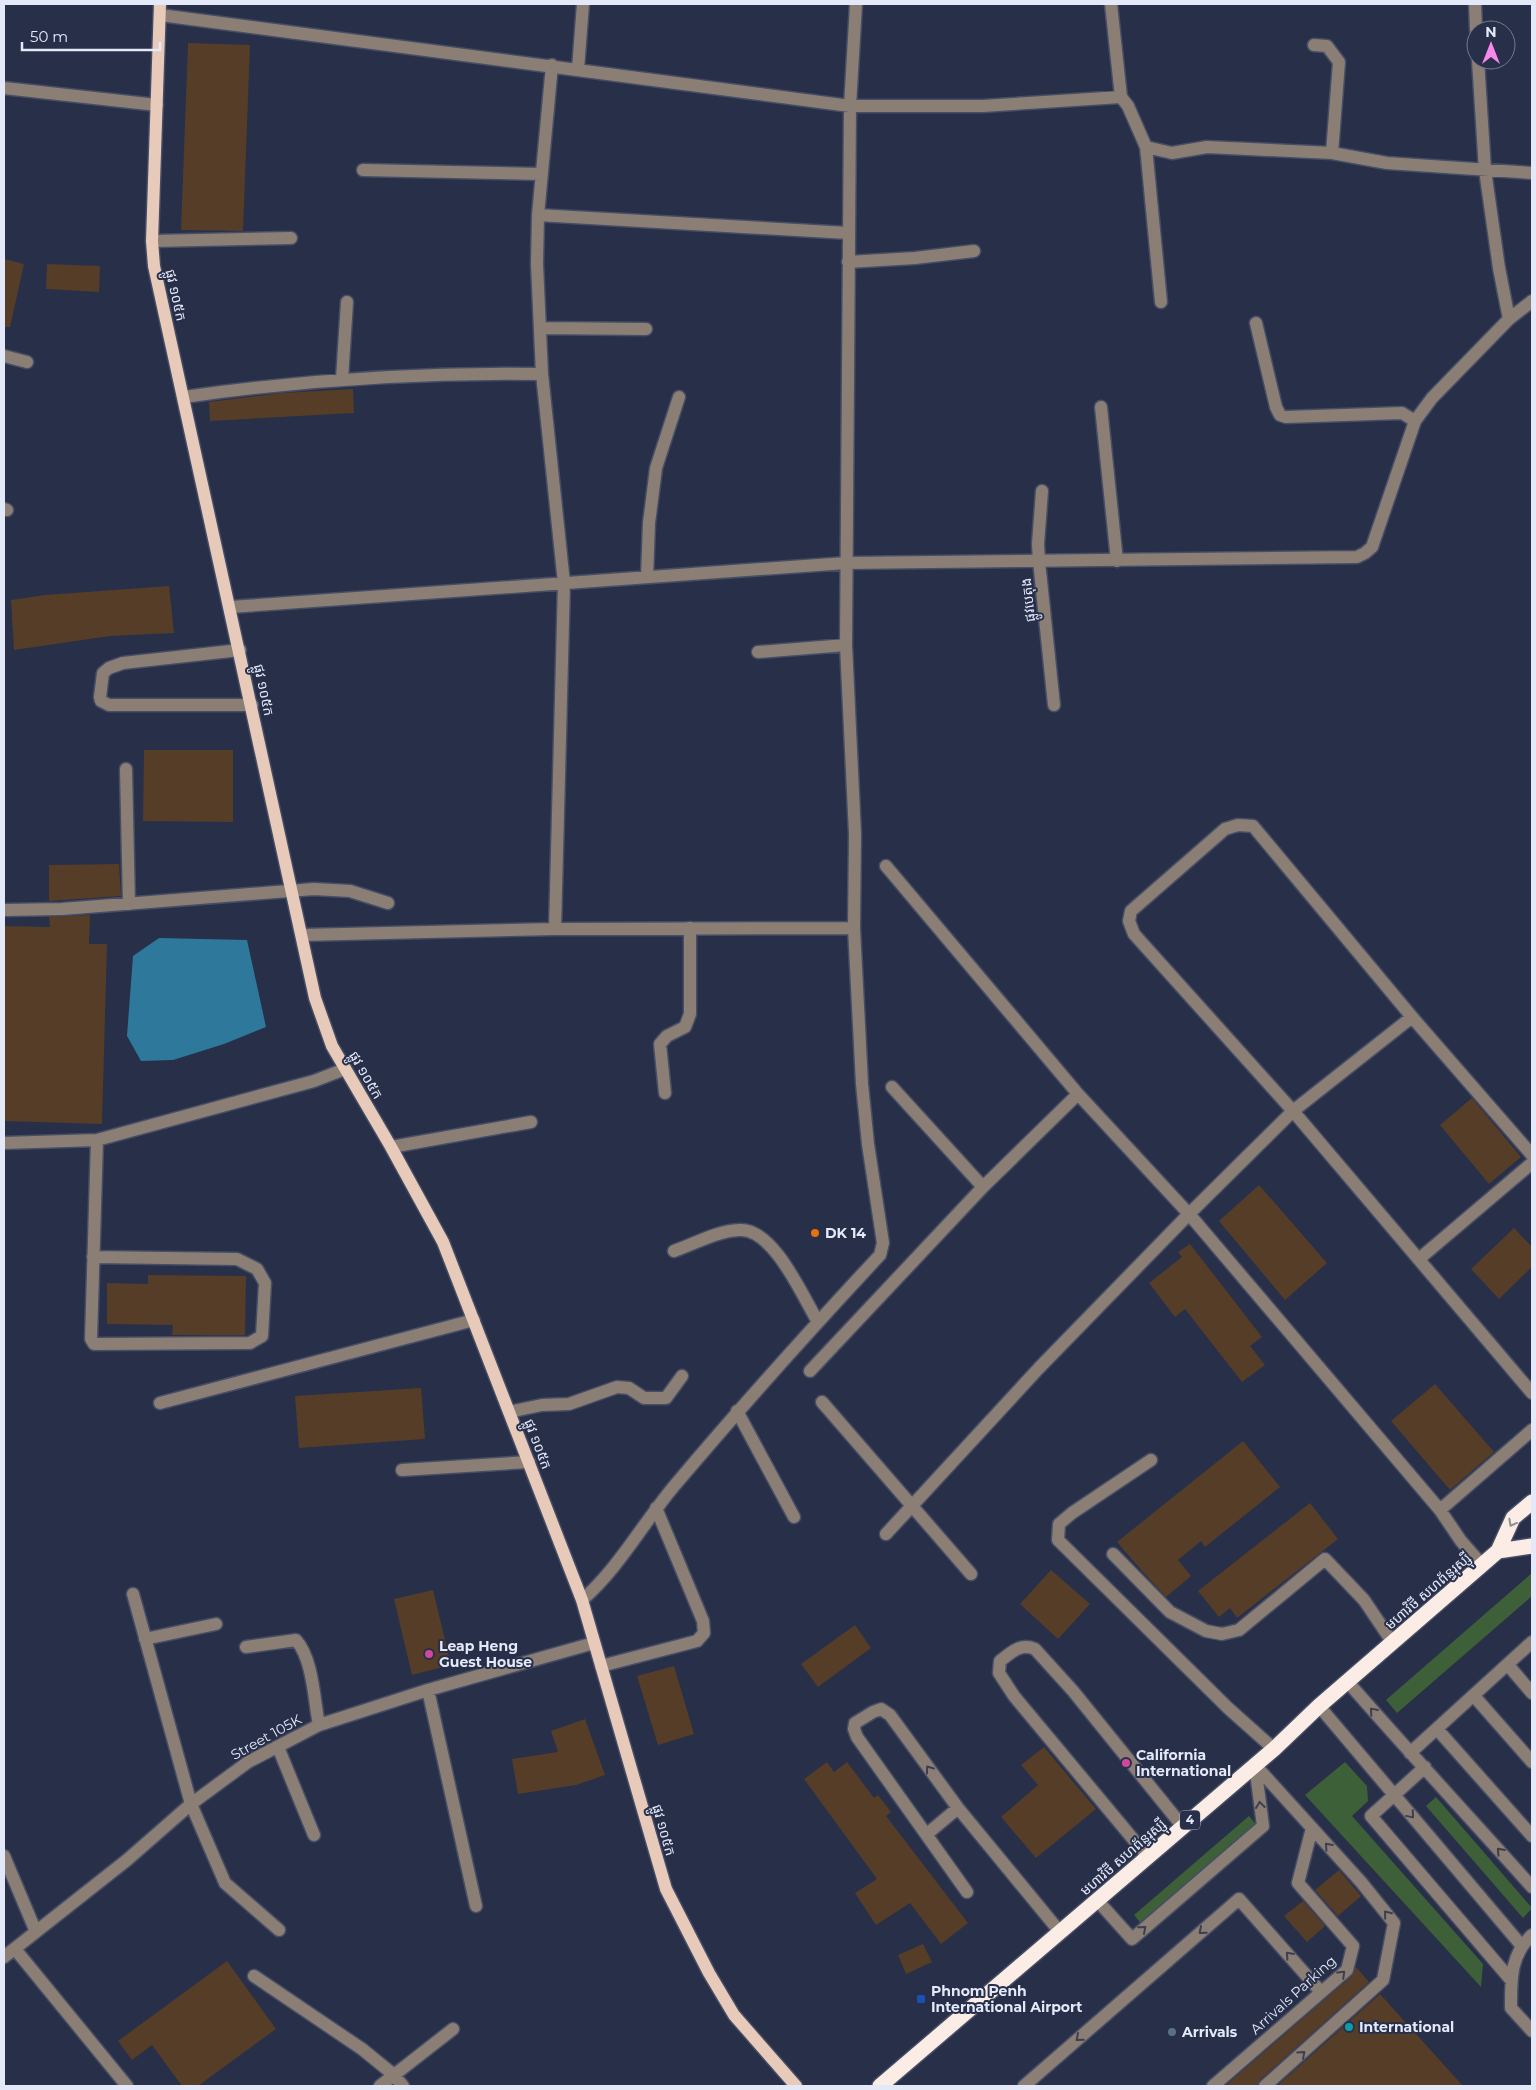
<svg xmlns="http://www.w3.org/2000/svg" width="1536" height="2090" font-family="Montserrat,'Noto Sans Khmer',sans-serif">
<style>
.green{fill:#3d6038}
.water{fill:#2e799b}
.building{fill:#553d28}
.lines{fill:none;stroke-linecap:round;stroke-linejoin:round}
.minor-casing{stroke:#464d65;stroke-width:15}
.major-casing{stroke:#464d65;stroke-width:15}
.highway-casing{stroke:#464d65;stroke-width:18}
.minor{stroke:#8b7e75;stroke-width:12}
.major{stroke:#e7cab9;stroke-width:12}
.highway{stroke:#fbede5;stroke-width:15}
.oneway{stroke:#928e97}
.oneway2{stroke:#3c3f52}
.food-dot{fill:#e8710a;stroke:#282f49;stroke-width:2}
.hotel-dot{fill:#d1479c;stroke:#282f49;stroke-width:2}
.transit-dot{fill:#1a4fb4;stroke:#282f49;stroke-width:2}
.culture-dot{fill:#0f9aa8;stroke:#282f49;stroke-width:2}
.service-dot{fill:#5c6f8a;stroke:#282f49;stroke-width:2}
.labels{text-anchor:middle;stroke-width:4;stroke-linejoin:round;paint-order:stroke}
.shield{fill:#282f49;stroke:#acb1c5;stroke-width:1}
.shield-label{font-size:12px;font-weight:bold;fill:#e4e9fa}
.street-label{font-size:14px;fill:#e4e9fa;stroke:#282f49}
.poi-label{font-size:14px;font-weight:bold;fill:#e4e9fa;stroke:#282f49;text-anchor:start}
</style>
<rect width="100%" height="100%" fill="#282f49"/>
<path class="green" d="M1532,1573V1596L1397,1713L1386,1700Z
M1345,1762L1367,1786L1368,1801L1352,1816L1483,1964L1481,1987L1305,1795Z
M1436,1797L1532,1908L1523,1918L1426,1806Z
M1249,1816L1259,1828L1144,1927L1134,1915Z"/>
<path class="water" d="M159,938L247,940L266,1027L224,1044L173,1060L141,1061L127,1036L133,956Z"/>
<path class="building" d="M188,43L250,45L243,231L181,230Z
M4,259L24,264L10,327H4Z
M47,264L100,266L99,292L46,289Z
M353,389L354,413L210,421L209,402L283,393Z
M169,586L174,633L110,636L14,650L11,600L45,595Z
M144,750H233V822L143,821Z
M119,864L121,896L49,901V865Z
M90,915L89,944H107L102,1124L4,1121V926L50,927L49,917Z
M1472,1098L1521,1157L1489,1184L1440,1125Z
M1259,1185L1327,1263L1285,1300L1219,1221Z
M1514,1228L1532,1247V1267L1499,1299L1471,1269Z
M1190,1244L1262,1337L1250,1346L1265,1365L1242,1382L1185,1309L1175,1317L1149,1283L1182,1257L1178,1252Z
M148,1275L246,1276L245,1335H172L173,1325L107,1324V1283L148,1284Z
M1435,1384L1494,1452L1450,1490L1391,1421Z
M421,1388L425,1439L299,1448L295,1396Z
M1243,1441L1280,1487L1205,1547L1201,1541L1178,1560L1191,1576L1166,1597L1141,1570L1117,1542Z
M1310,1503L1338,1539L1237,1618L1230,1608L1219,1617L1198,1591Z
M1051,1570L1090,1604L1058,1639L1020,1604Z
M433,1590L451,1665L412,1675L394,1599Z
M855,1625L871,1648L818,1687L801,1664Z
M674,1666L694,1734L658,1745L637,1676Z
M585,1719L605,1775L576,1785L518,1794L512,1759L558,1752L551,1731Z
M1044,1747L1096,1809L1036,1858L1001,1817L1038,1785L1021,1765Z
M827,1762L834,1772L847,1762L874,1798L878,1795L891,1812L886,1816L968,1923L941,1944L910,1903L876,1925L855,1893L877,1879L804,1779Z
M1339,1870L1361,1896L1338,1916L1315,1890Z
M1303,1901L1325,1926L1307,1942L1284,1916Z
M923,1944L932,1962L906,1974L898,1955Z
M227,1961L276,2029L198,2086H182L152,2045L132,2060L118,2041Z
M1356,1967L1369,1982L1260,2080L1257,2086H1225L1352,1976Z
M1380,1994L1463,2086H1277Z"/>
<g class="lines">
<g class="minor-casing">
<path id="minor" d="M1111,4L1121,97L1128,106L1146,147L1161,302
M1475,4L1476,30
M160,15L850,106H983L1121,97
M1314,45L1327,46L1339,62L1332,153
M1478,60L1485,170L1499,268L1509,319
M552,65L538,215L537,264L542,374L564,583L555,929
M578,69L583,4
M4,88L157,105
M1146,147L1172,153L1207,147L1332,153L1387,163L1532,173
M363,170L542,174
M538,215L848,233
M152,241L291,238
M848,262L915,258L974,251
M1256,323L1276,407L1280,415L1286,417L1402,413L1415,421
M540,328L646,329
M4,356L27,362
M342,379L347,302
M184,397C303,380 422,372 542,374
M1101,407L1117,561
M1042,491L1038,544L1039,561L1054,705
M4,509L7,510
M647,577L649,523L656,468L679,397
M230,607L846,563L1357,557L1365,553L1372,547L1415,421L1432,398L1509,319L1532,301
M240,650L123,663L109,668L103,673L100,697L101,701L109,705H252
M758,652L846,645
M126,769L129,904
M886,866L1078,1094L1189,1214L1440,1510L1461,1541L1482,1565
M4,910L62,909L314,889L350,891L388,903
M302,935L555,929L854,928
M892,1087L983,1187
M665,1093L660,1044L667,1036L685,1027L690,1014V928
M4,1143L97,1140L314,1081L345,1069
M391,1147L531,1122
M1532,1155L1412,1017L1253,826L1238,825L1225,829L1131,911L1129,921L1134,934L1293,1111L1532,1393
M674,1251C694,1244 717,1231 739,1230C773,1227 803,1297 818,1322
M93,1257L237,1259L257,1269L265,1283L262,1336L250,1343L94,1344L91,1339L97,1140
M1419,1259L1532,1163
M810,1371L983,1187L1078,1094
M822,1402L971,1574
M160,1403L474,1320
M737,1411L794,1517
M509,1412L542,1405L569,1404L617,1387L629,1388L644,1398H666L682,1376
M1151,1460L1072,1513L1059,1524L1058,1540L1228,1708L1274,1749
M402,1470L529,1462
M1440,1510L1532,1430
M886,1534L1039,1368L1189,1214L1293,1111L1412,1017
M1113,1554L1170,1612L1206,1631L1222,1634L1239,1630L1325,1559L1364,1600L1393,1643
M133,1594L191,1804L225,1883L279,1930
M582,1600C619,1568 643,1523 675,1485C741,1407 810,1330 880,1255L883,1243L868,1144L862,1084L854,928L855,834L846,645L850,106L856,4
M145,1639L216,1624
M246,1647L296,1640C313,1659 314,1700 319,1725
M1508,1665L1532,1693
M601,1666L697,1641L704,1633L703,1621L656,1508
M1347,1681C1408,1751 1471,1819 1532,1887
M428,1690L476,1906
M1474,1696L1532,1762
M1319,1706L1521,1945
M1437,1729L1532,1836
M278,1747L314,1835
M1410,1753L1532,1642
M1255,1765L1361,1882L1394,1923L1383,1980L1265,2086
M1425,1767L1371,1816L1511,1980
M927,1834L958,1808
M4,1856L36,1932
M1148,1857L1014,1696L999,1673L1000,1661C1012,1652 1020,1643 1035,1649L1073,1691L1183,1827
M967,1892L857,1737L854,1729L855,1723L873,1712L881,1709L890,1715L958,1808L1060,1932
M1097,1900L1132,1939L1263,1826L1255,1765
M1532,1935C1510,1955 1511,1980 1511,2008L1532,2031
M15,1949L127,2086
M4,1957L127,1860L191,1804L248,1762L319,1725L428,1690L594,1643
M254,1976L362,2049L394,2075L403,2086
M380,2086L453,2029
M1024,2086L1239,1899L1321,1992
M1213,2086L1347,1970L1353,1946L1298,1883L1312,1828"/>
</g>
<g class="major-casing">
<path id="major" d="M160,4L152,241L154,266L315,998L332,1046L391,1147L443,1242L582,1600L666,1889L709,1973L734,2015L796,2086"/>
</g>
<g class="highway-casing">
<path id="highway" d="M1498,1551L1532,1546
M880,2086L1274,1749L1319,1706L1498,1551L1513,1518L1532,1502"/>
</g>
<use href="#minor" class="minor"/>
<use href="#major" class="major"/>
<use href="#highway" class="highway"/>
</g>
<defs><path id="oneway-chevron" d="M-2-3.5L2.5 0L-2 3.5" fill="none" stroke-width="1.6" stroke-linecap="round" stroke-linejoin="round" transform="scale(1.25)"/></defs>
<use class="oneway" href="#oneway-chevron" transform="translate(1512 1523) rotate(119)"/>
<g class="oneway2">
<use href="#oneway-chevron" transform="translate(1373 1711) rotate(-131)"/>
<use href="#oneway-chevron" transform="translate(929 1769) rotate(-126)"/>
<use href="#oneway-chevron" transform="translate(1260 1805) rotate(-97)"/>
<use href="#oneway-chevron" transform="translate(1411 1815) rotate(50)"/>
<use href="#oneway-chevron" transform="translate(1328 1846) rotate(-132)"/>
<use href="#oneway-chevron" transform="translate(1500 1851) rotate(-132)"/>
<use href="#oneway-chevron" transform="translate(1387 1914) rotate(-129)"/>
<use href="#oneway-chevron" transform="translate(1143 1929) rotate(-41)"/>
<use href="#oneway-chevron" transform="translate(1202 1931) rotate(139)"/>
<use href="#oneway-chevron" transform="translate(1289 1955) rotate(-132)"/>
<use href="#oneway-chevron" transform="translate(1342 1974) rotate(-44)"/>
<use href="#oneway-chevron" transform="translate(1079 2038) rotate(139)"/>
<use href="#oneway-chevron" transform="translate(1302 2054) rotate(-42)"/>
</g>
<circle class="food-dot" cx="815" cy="1233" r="5"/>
<g class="hotel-dot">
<circle cx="429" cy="1654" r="5"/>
<circle cx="1126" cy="1763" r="5"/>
</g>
<rect class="transit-dot" x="916" y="1994" width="10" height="10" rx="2.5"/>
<circle class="culture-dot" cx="1349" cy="2027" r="5"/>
<circle class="service-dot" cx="1172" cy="2032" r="5"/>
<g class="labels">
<rect class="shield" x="1180" y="1810.5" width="20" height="19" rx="4"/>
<g class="shield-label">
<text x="1190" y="1824">4</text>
</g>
<g class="street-label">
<text transform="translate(176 295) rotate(77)" y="5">ផ្លូវ ១០៥ក</text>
<text transform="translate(1028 600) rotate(-96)" y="5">ផ្លូវបេតុង</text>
<text transform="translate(264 690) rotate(78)" y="5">ផ្លូវ ១០៥ក</text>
<text transform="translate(366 1075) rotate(60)" y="5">ផ្លូវ ១០៥ក</text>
<text transform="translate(538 1444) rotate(69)" y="5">ផ្លូវ ១០៥ក</text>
<text transform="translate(1428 1591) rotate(-41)" y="5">មហាវិថី សហព័ន្ធរុស្ស៊ី</text>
<text transform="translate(266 1737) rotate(-29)" y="5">Street 105K</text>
<text transform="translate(664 1830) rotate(74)" y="5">ផ្លូវ ១០៥ក</text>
<text transform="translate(1123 1857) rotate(-41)" y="5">មហាវិថី សហព័ន្ធរុស្ស៊ី</text>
<text transform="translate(1293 1995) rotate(-42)" y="5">Arrivals Parking</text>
</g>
<g class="poi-label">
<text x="825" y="1238">DK 14</text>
<text x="439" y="1651">Leap Heng<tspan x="439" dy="16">Guest House</tspan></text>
<text x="1136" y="1760">California<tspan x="1136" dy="16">International</tspan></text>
<text x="931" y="1996">Phnom Penh<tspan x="931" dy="16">International Airport</tspan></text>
<text x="1359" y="2032">International</text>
<text x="1182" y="2037">Arrivals</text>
</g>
</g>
<rect width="1536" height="2090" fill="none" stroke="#e4e9fa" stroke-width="10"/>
<g transform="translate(1491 45)"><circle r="24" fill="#282f49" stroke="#737990"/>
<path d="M0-4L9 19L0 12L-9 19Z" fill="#f888ea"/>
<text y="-8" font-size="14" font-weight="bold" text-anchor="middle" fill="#e4e9fa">N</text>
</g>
<path d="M22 42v8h138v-8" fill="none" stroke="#e4e9fa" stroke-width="2.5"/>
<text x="30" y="42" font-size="15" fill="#e4e9fa" stroke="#282f49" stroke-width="4" paint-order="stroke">50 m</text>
</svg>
